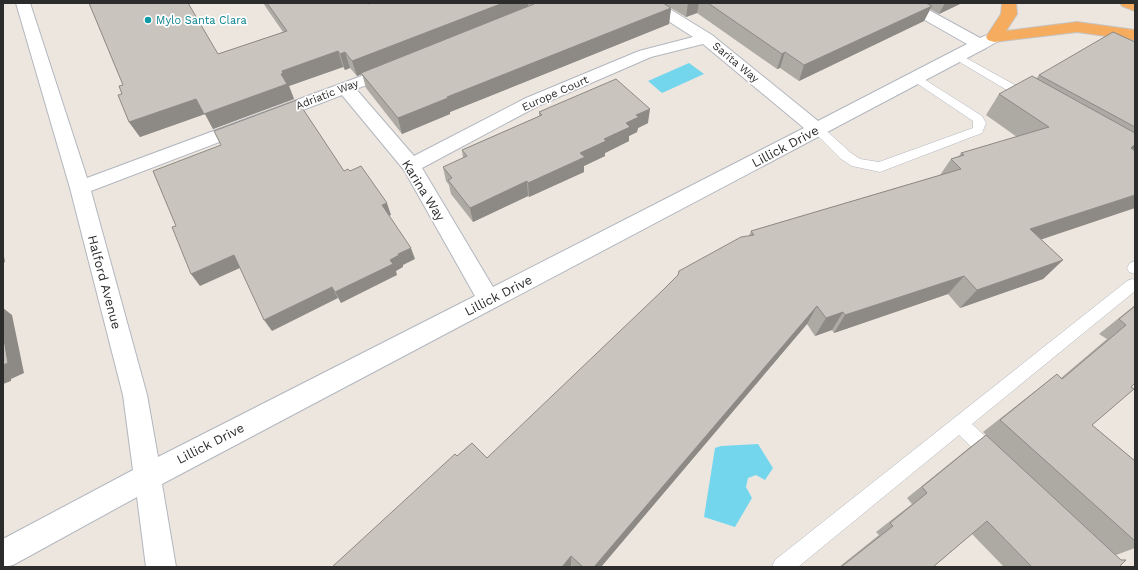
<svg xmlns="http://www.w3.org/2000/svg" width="1138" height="570" font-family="'Work Sans',sans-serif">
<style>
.water{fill:#74d6ed}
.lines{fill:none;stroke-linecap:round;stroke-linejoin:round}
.service-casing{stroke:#b2b6bf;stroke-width:1}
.minor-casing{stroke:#b2b6bf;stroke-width:2}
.trunk-casing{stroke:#c4c4c4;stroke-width:2}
.service{fill:#fff;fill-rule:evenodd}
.minor{fill:#fff;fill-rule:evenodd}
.trunk{fill:#f6ac5e;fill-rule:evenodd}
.wall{fill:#ada9a3}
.shaded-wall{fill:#8d8984}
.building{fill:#c9c4bd;stroke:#8d8984}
.culture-dot{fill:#0f9aa8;stroke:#fff;stroke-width:1.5}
.labels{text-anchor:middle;stroke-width:3.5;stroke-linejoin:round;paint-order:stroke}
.far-culture-label{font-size:11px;fill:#0d838f;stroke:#fff;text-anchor:start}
.far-street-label{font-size:11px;fill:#2c2c2c;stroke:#fff}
.street-label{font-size:13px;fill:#2c2c2c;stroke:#fff}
</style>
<rect width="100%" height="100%" fill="#ede6df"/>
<path class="water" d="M689,63L704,74L662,93L648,81Z
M758,444L773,468L765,480L756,475L748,478L746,487L752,498L735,527L704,517L715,448L721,446Z"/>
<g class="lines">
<g class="service-casing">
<path id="service" d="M957,53L1033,95L1035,98L1033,101H1025L953,58L951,56L953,54Z
M916,74L982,116L986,123L982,133L880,172L852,166L841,159L811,129L813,126H821L851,153L860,159L879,162L973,128V121L912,80L910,78L912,76Z
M1135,261V274L1129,272L1127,268L1130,263Z
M1132,279L1135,280V291L972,424L998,449L1001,455L998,461L992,464L986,461L959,435L798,567H772L775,560L1127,281Z"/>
</g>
<g class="minor-casing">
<path id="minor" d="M16,3H30L87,178L391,65L397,66L399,70L397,74L356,89L414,156L526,98L639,51L693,37L645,6L643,3H660L712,35L818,121L967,44L900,6L898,3H916L980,38L994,32L1000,34L1002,37L1000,40L986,48L162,484L176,567H146L137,497L13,565L3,567V539L133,470L123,395L70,188ZM703,44L804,128L493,287L422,168L538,106L651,57ZM342,95L404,170L475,296L158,457L147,395L91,191Z"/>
</g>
<g class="trunk-casing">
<path id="trunk" d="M1002,3H1016L1017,14L1006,31L1077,22L1135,30V40L1077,32L994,42L988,40L986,37L1001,14Z
M1120,3H1135V11L1122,6Z"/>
</g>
<use href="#service" class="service"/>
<use href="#minor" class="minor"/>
<use href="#trunk" class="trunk"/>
</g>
<path class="wall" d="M263,3H367L368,4L371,3H962L939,14L930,9L924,21L799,81L780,68L777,69L697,13L686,17L671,8L669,24L450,112V114L402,134L366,88L362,74L357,76L350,68L345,70L343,67L289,86L294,99L213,129L205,114L140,137L129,122L218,54L283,32Z
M1135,42V151L1041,239L1063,260L1043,279L960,308L948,294L834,333L832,330L815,336L807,324L601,567H573L457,456L487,458L749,236L751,231L940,175L951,159L959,156L961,153L1017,137L986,115L999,94L1036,79L1039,75Z
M539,112L648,123L638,128L637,132L629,136V141L605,153V156L584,166V172L529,197L528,196L473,222L451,194L449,185L446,181L443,167L463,158L462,150L539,116Z
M1135,305V383L1092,425L1135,461V548L1116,555L1119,567H1004L972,534L933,567H839L879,535L876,532L912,504L907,498L970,447L986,435L1040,485L983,432L1039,388L1057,374L1061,378L1107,339L1099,334Z"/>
<path class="shaded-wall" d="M503,3H528V9L361,73L362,74L357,76L352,61Z
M688,3H699L697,13L686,17Z
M945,3H962L939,14Z
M932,6L924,21L799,81L804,65Z
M671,8L669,24L450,112V114L402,134L398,118L447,97Z
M338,51L343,67L289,86L294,99L213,129L205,114L140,137L129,122L196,99L281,74L282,71Z
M345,52L350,68L345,70L340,54Z
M785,52L780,68L777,69L782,54Z
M650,109L648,123L638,128L637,132L629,136V141L605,153V156L584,166V172L529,197L528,183L604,139L626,123L636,115Z
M1135,144V147L1124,159L1131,148Z
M527,181L528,196L473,222L470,208Z
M1135,195V208L1013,249L1030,229Z
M387,203L391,215L386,217L382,205Z
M411,248L415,259L403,265V267L396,271L397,275L341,303L335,292L390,260L398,254Z
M3,251L5,262L3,263Z
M234,255L242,267L200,286L191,274Z
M1063,260L1043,279L960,308L977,290Z
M964,276L948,294L834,333L845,315Z
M332,287L338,298L272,331L264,320Z
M817,306L807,324L601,567H594Z
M3,308L12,315L24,373L11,379V381L3,384Z
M843,312L832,330L815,336L826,318Z
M571,556V566L570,567H562Z"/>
<path class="building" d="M89,3H188L218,54L287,31L267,3H367L368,4L371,3H503L352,61L345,52L340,54L338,51L282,71L283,73L281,74L287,84L204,114L196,99L129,122L118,95L122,94L119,86L123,85Z
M535,3H663L671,8L447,97L448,98L398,118L361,73L534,4Z
M708,3H926L932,6L804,65L785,52L782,54Z
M1113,32L1135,42V127L1039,75Z
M1032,76L1135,133V144L1131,148L1135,151V195L1030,229L1063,260L977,290L964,276L845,315L843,312L826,318L817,306L594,567H583L571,556L562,567H332L455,454L457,456L472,443L487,458L663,290L678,275L679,271L741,237L754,235L751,231L961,169L951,159L964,155L961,153L1049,127L999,94Z
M616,79L650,109L636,115L639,117L626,123L630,127L604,139L606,141L580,153L585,157L528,183L527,181L470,208L448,180L452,178L443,167L467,156L462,150L542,115L539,112Z
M297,100L344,171L348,169L350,171L361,166L387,203L382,205L411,248L398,254L399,255L390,260L393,264L335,292L332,287L264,320L234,255L191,274L172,227L176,226L153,171L221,145L214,131Z
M1135,306V383L1131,387L1134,389L1092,425L1135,461V541L1000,420L1057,374L1062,379L1126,325L1119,319Z
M3,333L8,363L3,365Z
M986,435L1121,560H1126L1119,567H1032L987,521L933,567H841L893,526L890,523L927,493L922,487Z"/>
<circle class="culture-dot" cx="148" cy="20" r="4"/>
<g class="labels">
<g class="far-culture-label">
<text x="156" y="24">Mylo Santa Clara</text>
</g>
<g class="far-street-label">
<text transform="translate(736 62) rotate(40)" y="4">Sarita Way</text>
<text transform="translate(555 93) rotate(-24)" y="4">Europe Court</text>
<text transform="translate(327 94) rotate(-21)" y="4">Adriatic Way</text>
</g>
<g class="street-label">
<text transform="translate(785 146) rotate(-28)" y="5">Lillick Drive</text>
<text transform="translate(424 190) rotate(58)" y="5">Karina Way</text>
<text transform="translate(105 282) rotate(75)" y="5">Halford Avenue</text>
<text transform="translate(498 295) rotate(-27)" y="5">Lillick Drive</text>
<text transform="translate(210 443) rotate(-27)" y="5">Lillick Drive</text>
</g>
</g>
<rect width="1138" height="570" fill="none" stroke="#2c2c2c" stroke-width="8"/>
</svg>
